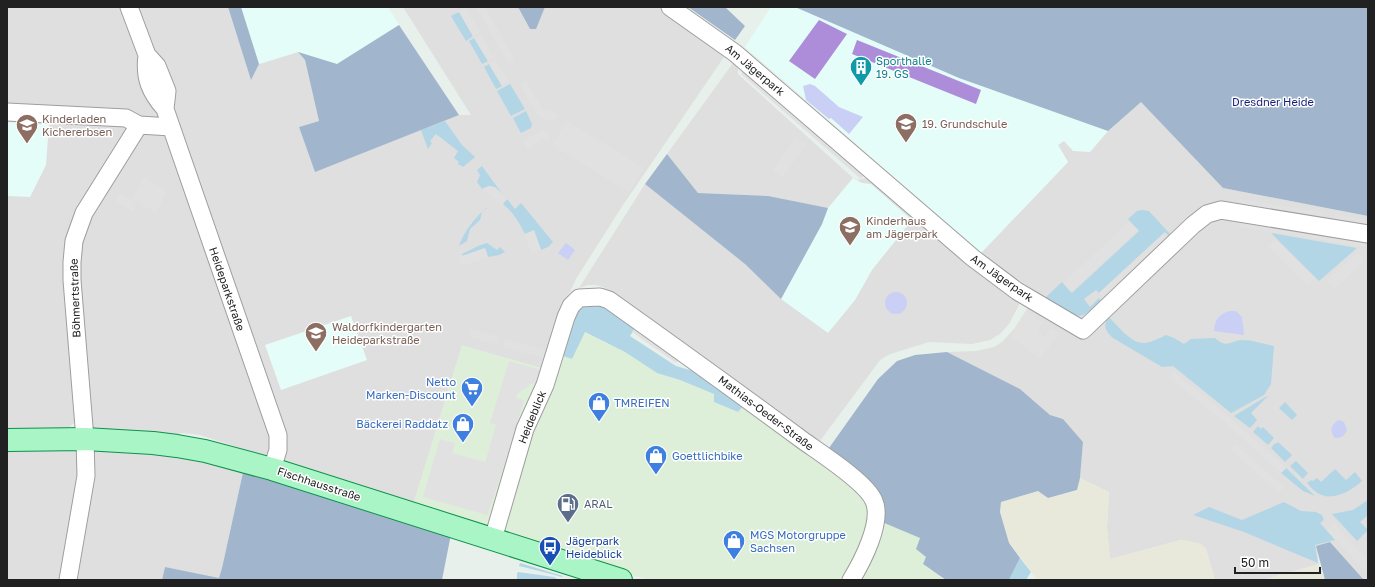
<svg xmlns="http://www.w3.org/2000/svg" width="1375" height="587" font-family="'Golos Text',sans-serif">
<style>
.residential{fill:#dedfde}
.commercial{fill:#ddefd9}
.industrial{fill:#e9e9db}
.education{fill:#e5fdf8}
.grass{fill:#b3d6e6}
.forest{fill:#a1b6cc}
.park{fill:#cacff6}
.pitch{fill:#ad8dd9}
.parking{fill:#e1e1e1}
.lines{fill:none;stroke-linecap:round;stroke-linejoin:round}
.minor-casing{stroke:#9e9e9e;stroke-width:19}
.major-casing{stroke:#0c924c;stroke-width:24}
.minor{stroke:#fff;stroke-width:17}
.major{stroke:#a9f5c6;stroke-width:22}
.labels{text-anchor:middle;stroke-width:3;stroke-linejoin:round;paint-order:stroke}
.culture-label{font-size:11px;fill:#0d838f;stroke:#fff;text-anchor:start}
.street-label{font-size:11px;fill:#212121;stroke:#fff}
.park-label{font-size:11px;fill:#151f79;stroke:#fff}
.education-label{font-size:11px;fill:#785e54;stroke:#fff;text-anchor:start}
.shop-label{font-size:11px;fill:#366cbe;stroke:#fff;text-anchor:start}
.service-label{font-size:11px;fill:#4e5e75;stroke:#fff;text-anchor:start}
.transit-label{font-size:11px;fill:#164399;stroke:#fff;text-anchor:start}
</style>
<rect width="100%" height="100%" fill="#e8f0ec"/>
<path class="residential" d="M7,7H228L251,79L259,64L298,52L305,60L319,121L299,127L315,171L459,115H471L403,7H518L530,29H535L545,7H658L724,57L621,208L576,279L570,292L561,304L541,368L462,346L413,505L251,453L237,447L200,435L184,433L164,436L95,431L75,422L67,429L7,431Z
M733,63L738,67V74L853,178L858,180L866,178L1020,303L1009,324L1000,334L990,340L972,344L929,342L890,354L880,360L820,441L778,410L611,291L603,287L596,285H588L579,288L645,184L745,264L782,299L768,196L698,193L667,154Z
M1141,101L1223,188L1368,216V580H1364L1330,542L1316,546L1319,564L1262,580H1215L1206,549L1201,544L1181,540L1110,559L1107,528L1109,492L1080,478L1083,442L1063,419L1050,415L1020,389L947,352L976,351L994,347L1002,342L1014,329L1030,305L1039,294L981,253L1068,162L1058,145L1064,140L1090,151L1108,131Z
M7,448H78L93,451L97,448L149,450L244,468L222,568L219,579L165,567L162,580H7Z"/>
<path class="commercial" d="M584,332L625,352L657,373L680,380L714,394V402L738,412L745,404L863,495L882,522L921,538L926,557L923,565L946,580H649L505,534L502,527L529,432L560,355L572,359Z
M462,345L541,368L489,525L483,528L413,505Z"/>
<path class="industrial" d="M1080,478L1109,492L1107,528L1110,559L1181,540L1194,542L1201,544L1206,549L1215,580H1034L1036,578L1009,543L1000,512L1001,502L1038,491L1048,498L1077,491Z
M1319,564L1325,580H1262Z"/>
<path class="education" d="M241,7H388L399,25L337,64L298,52L259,64Z
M771,7H795L1000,93L1108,131L1090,152L1073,151L1064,141L1058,145L1068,162L981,253L745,47Z
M7,122L49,124L46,165L30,197L7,196Z
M853,178L862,183L871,184L912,220L872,270L855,300L828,333L781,299L822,224L828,208Z
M351,316L367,360L281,390L265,345Z"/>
<path class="grass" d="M459,12L473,36L466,41L451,16Z
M474,38L488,61L482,64L469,41Z
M489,64L502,86L496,89L484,67Z
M510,84L525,109L511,116L497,91Z
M526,111L532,124L531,128L521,133L513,118Z
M445,121L462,145L475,157L463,167L458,164L459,162L454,158L458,151L436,134L430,141L432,143L428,149L421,130Z
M482,166L503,195C495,187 493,184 482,189L477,182L480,175L477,170Z
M507,199L515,209L521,203L553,242L548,247L541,250L534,231L525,234C519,222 513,212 503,204Z
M486,208H487L482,212L480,220L470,229L467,241L459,246C464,231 475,218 486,208Z
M1142,210L1149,211L1171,235V238L1165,232L1099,293L1096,290L1084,299L1090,307L1099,298L1101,301C1095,305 1090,312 1083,315C1074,319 1054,303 1046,297L1062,282L1072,293L1139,231L1128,219L1137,211Z
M1271,233L1357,248L1319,281Z
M487,243L497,250L500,247L505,252L499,255L488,257L485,248L463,256L462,254L478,246Z
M597,303L637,325L630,336L676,366L700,373L745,404L738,412L714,402V394L680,380L657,373L625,352L585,332L572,359L560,355L573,314L579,308Z
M1109,317C1118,326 1131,344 1145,343C1152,342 1160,338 1166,335L1174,338L1184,344L1191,339L1215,338C1227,349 1230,341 1242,340C1252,340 1264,344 1274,346L1271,384L1264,395L1231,413L1173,366L1162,367L1113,338C1106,332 1102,326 1109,317Z
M1267,396H1268L1251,413L1257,420L1250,428L1234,416Z
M1285,402L1297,415L1292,420L1279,408Z
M1258,426L1261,429L1263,427L1274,438L1268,445L1253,432Z
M1278,442L1292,455L1285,462L1271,448L1275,443L1276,444Z
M1296,461L1308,473L1303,479L1290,466Z
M1286,468L1315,496L1303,491L1281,473Z
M1335,469L1346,480L1355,472L1362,481C1351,491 1331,503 1316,492C1313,490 1310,486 1307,483L1311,480L1313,481L1317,478L1321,482Z
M1368,500V515L1360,522L1368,530L1357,541L1332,514L1353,510Z
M1284,502L1301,511L1316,512L1322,515L1324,520L1320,523L1335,540L1315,545L1318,563L1244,532L1193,515L1209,507L1242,520Z
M1020,558L1031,572L1026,580H1009Z
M520,563L563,576L562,577L555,575L519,566Z
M518,572L554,577L559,580H517V574Z"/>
<path class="forest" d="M228,7H241L259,64L251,80Z
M518,7H545L536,29H530Z
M688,7H725L745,26L735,40Z
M795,7H1368V216L1223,188L1141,102L1108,131L959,78Z
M399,25L459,115L315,172L299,127L319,121L305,60L298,52L337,64Z
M667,154L698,193L768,196L828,208L822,224L781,299L745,264L645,184Z
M947,352L1020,389L1050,415L1063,419L1083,442L1080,478L1077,490L1048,498L1038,491L1001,502L1000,512L1009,543L1020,558L1009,580H946L923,564L926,557L916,549L920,538L882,522C883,513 885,505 881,497C876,485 840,458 829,448L878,379L897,361L915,355Z
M244,468L451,534L442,580H162L165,567L219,578L222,568Z
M1330,542L1364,580H1325L1316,546Z"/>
<path class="park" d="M810,84L815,86L839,107L863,117L849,134L831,118L829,119L806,100L803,86Z
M566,243L575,250L568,260L558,253Z
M885 303a11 11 0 1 1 22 0a11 11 0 1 1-22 0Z
M1230,311H1236L1242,317L1244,335L1214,331C1215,319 1219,314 1230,311Z
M1339,420L1344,422L1347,430C1344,436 1342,438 1335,438C1329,431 1331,424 1339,420Z"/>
<path class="pitch" d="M819,20L847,34L815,79L789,61Z
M857,40L981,90L976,104L852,54Z"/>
<path class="parking" d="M466,7L480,32L473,36L459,12Z
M476,7H485L515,60L508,64Z
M481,34L494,57L488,61L474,38Z
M496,60L509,82L502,86L489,64Z
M747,65L866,172L861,179L741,74Z
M526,81L543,109L555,112L558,117L552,120H548L536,114L520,84Z
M567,121L644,168L629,192L552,145Z
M542,130L551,135L548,141L543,139L528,149L523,141Z
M796,137L806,144L783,177L773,170Z
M144,177L167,191L156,213L133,199Z
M489,186L495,187L507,199L502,205L482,189Z
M120,193L137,203L133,211L116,202Z
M1238,199L1322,212L1320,225L1333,227L1335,214L1368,220V247L1240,227L1242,213L1236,212Z
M1129,222L1138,230L1071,292L1063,283Z
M534,230L541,250L531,253L525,234Z
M1164,233L1170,240L1106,302L1099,293Z
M1276,240L1315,278L1308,285L1268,247Z
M485,248L488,257L462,266L459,257Z
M1358,253L1365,261L1334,289L1326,280Z
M1027,309L1043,323L1037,331L1045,337L1051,329L1060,333L1040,358L1010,336Z
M637,325L681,356L676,363L632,332Z
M471,329L500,337L498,345L469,337Z
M505,338L545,350L543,358L502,347Z
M509,361L541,370L537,383L531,384L517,394L516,398L524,400L500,478L487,515L423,497L440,439L455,443L452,453L485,462L496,425L490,423Z
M1174,372L1236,423L1286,468L1281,473L1228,425L1169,377Z
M1235,444L1284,487L1279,493L1230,449Z
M1334,524L1368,560V574L1327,530Z"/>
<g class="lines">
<g class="minor-casing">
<path id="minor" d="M129,7L147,55L157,66L167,91L165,109
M670,7L735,53L973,258L1017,291L1083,330L1193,225L1207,214L1221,210L1368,234
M147,55C144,78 150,92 165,109L278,435V450L272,469
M7,112L126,118L139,125L171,127
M493,539L525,429L545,385L566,317L571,306L579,298L600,297L609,300C675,347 740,394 805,442C822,454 867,483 874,501C883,522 862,562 851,580
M68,580L86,476L85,439L72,280V262L74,241L84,213L139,125"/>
</g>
<g class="major-casing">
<path id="major" d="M7,440L85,439L153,443L177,446L205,451L272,469L621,580"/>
</g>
<use href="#minor" class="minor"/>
<use href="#major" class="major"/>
</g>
<defs>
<g id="building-pin" transform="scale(1.15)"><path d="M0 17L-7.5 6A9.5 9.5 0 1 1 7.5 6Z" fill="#0f9aa8" stroke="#fff"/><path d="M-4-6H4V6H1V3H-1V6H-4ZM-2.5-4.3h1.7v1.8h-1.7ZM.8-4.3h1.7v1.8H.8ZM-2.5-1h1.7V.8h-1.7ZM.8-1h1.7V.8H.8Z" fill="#fff"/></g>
<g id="school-pin" transform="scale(1.15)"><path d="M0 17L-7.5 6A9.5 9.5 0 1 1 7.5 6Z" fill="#8d6e63" stroke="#fff"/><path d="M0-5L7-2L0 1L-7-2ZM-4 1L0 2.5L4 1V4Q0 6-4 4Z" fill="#fff"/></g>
<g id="supermarket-pin" transform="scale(1.15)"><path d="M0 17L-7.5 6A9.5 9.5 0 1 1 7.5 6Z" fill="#3f7fe0" stroke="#fff"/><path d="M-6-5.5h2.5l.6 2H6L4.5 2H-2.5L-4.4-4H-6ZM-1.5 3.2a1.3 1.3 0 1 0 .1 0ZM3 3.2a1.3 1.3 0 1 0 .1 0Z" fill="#fff"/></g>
<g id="shop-pin" transform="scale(1.15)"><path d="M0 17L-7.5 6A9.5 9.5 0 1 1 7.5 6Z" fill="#3f7fe0" stroke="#fff"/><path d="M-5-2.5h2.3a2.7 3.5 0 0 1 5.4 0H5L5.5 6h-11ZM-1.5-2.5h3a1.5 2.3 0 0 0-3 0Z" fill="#fff"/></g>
<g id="fuel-pin" transform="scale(1.15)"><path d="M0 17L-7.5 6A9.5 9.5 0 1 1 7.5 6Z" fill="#5c6f8a" stroke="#fff"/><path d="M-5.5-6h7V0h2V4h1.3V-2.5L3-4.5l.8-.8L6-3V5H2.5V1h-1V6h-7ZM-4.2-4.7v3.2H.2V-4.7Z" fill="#fff"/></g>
<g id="bus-pin" transform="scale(1.15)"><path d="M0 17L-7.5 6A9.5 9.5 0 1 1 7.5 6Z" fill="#1a4fb4" stroke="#fff"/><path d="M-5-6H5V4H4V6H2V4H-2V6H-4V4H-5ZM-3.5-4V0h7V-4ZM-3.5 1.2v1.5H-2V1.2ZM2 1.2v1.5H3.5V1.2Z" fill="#fff"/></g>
</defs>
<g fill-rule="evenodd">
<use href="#building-pin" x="861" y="67"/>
<use href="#school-pin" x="906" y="124"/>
<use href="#school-pin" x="27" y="125"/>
<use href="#school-pin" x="850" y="227"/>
<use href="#school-pin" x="316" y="333"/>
<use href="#supermarket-pin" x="472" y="388"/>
<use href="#shop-pin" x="599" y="403"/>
<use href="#shop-pin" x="463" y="424"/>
<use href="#shop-pin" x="656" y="456"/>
<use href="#fuel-pin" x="568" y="504"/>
<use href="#shop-pin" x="734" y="541"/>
<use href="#bus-pin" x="550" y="547"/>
</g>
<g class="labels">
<g class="culture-label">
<text x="876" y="65">Sporthalle<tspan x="876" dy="13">19. GS</tspan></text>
</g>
<g class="street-label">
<text transform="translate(755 70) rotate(40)" y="4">Am Jägerpark</text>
<text transform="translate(1002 278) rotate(35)" y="4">Am Jägerpark</text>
<text transform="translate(227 289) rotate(71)" y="4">Heideparkstraße</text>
<text transform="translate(75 298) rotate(-92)" y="4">Böhmertstraße</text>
<text transform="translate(766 413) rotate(37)" y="4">Mathias-Oeder-Straße</text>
<text transform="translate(532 417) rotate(-68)" y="4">Heideblick</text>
<text transform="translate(319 484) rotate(18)" y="4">Fischhausstraße</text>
</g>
<g class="park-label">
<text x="1273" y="106">Dresdner Heide</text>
</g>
<g class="education-label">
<text x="42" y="123">Kinderladen<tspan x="42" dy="13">Kichererbsen</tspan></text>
<text x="922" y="128">19. Grundschule</text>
<text x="866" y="225">Kinderhaus<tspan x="866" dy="13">am Jägerpark</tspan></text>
<text x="332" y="331">Waldorfkindergarten<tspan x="332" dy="13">Heideparkstraße</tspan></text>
</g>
<g class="shop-label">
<text x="456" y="386" text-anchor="end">Netto<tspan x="456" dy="13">Marken-Discount</tspan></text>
<text x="614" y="407">TMREIFEN</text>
<text x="448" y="428" text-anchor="end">Bäckerei Raddatz</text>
<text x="672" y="460">Goettlichbike</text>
<text x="750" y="539">MGS Motorgruppe<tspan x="750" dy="13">Sachsen</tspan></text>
</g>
<g class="service-label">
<text x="584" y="508">ARAL</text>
</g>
<g class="transit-label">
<text x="566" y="545">Jägerpark<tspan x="566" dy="13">Heideblick</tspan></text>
</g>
</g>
<rect width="1375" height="587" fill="none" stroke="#212121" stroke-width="16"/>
<path d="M1235 567v6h85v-6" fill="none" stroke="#212121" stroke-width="2"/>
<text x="1241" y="567" font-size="12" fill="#212121" stroke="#ffffff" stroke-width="3" paint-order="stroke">50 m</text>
</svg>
